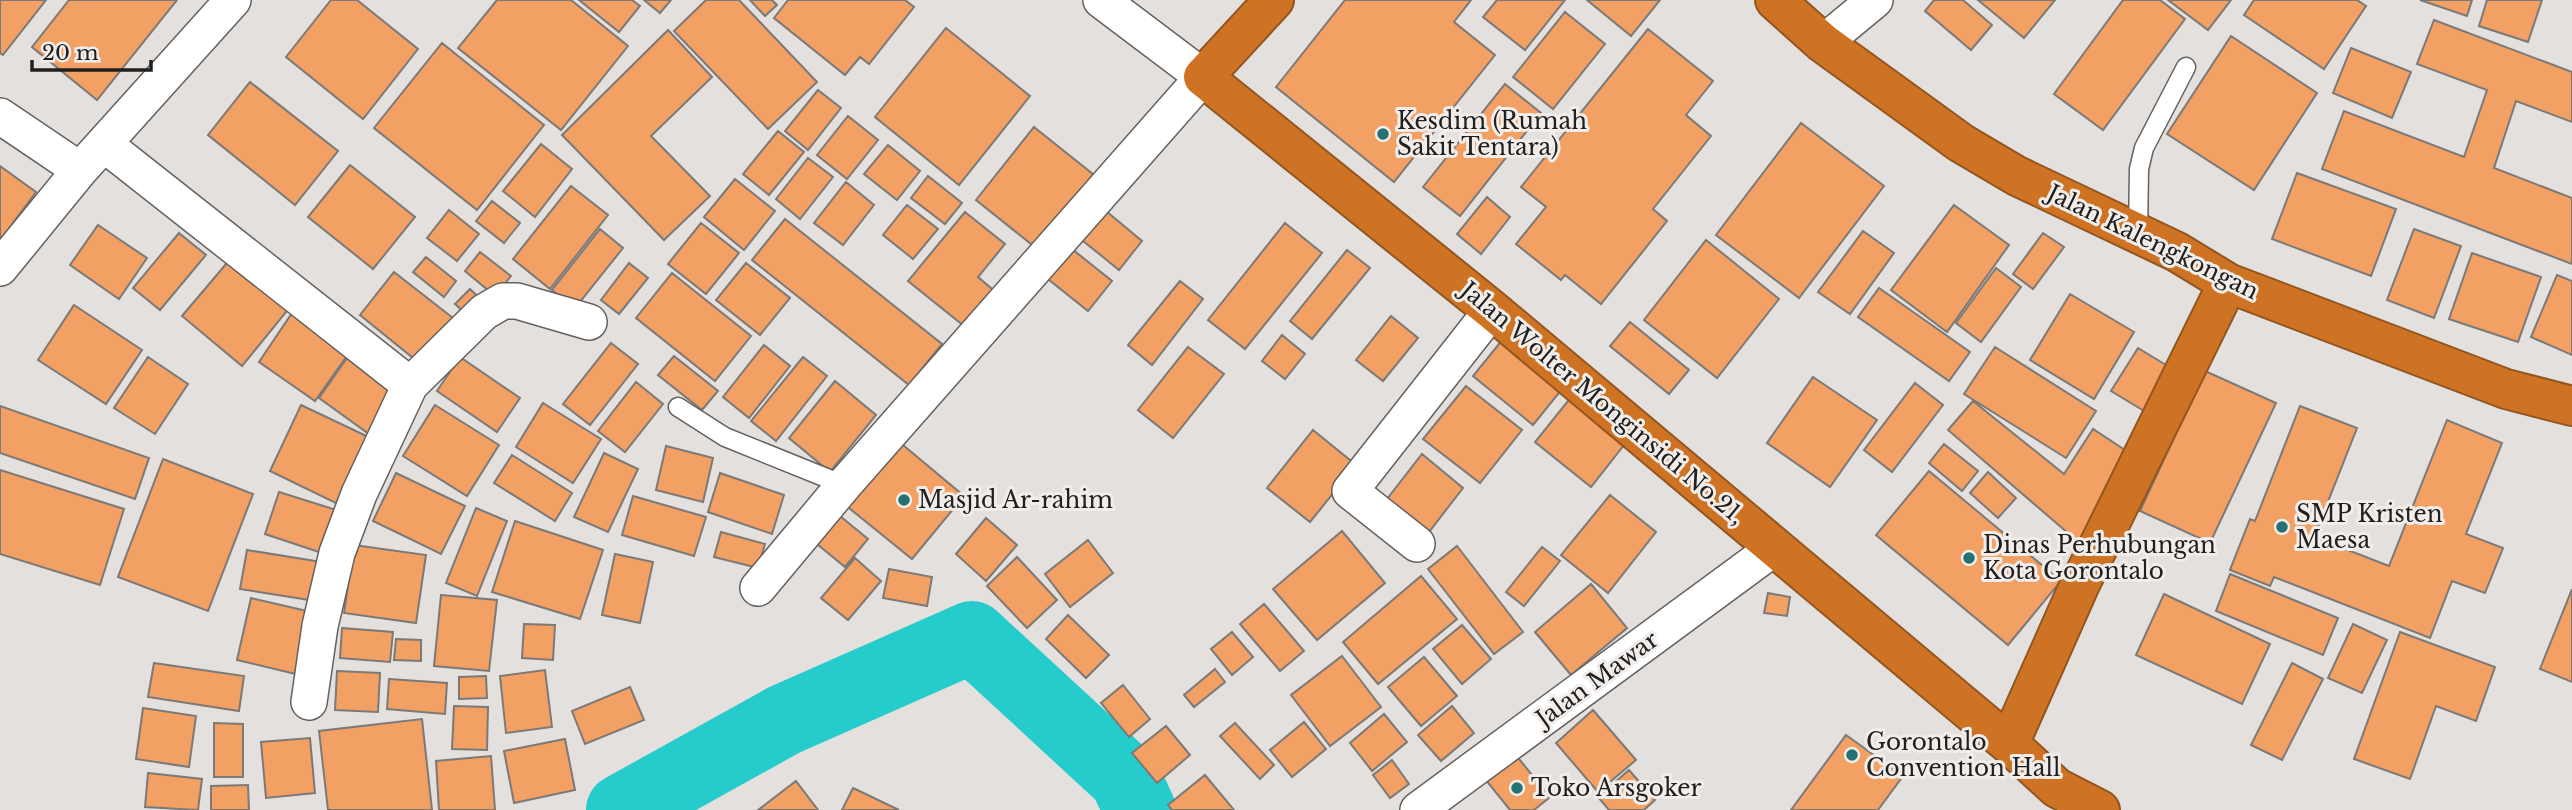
<svg xmlns="http://www.w3.org/2000/svg" width="2572" height="810" font-family="'Libre Baskerville',serif">
<style>
.lines{fill:none;stroke-linecap:round;stroke-linejoin:round}
.river{stroke:#26cccc;stroke-width:72}
.building{fill:#f2a063;stroke:#7c7977;stroke-width:2}
.lane-casing{stroke:#64615f;stroke-width:21}
.street-casing{stroke:#64615f;stroke-width:38}
.highway-casing{stroke:#915622;stroke-width:42}
.lane{stroke:#fff;stroke-width:18}
.street{stroke:#fff;stroke-width:35}
.highway{stroke:#ce7323;stroke-width:38}
.poi-dot{fill:#267171;stroke:#f1edeb;stroke-width:2.5}
.labels{text-anchor:middle;stroke-width:6;stroke-linejoin:round;paint-order:stroke}
.poi-label{font-size:23px;fill:#21201f;stroke:#f1edeb;text-anchor:start}
.street-label{font-size:23px;fill:#21201f;stroke:#f1edeb}
</style>
<rect width="100%" height="100%" fill="#e4e0dd"/>
<g class="lines">
<path class="river" d="M622,810L784,720L972,637L1125,778L1140,810"/>
</g>
<path class="building" d="M0,0H46L3,55L0,53Z
M69,0H177L97,100L32,47Z
M331,0H357L418,49L363,119L286,57Z
M497,0H571L628,46L561,130L458,48Z
M579,0H632L640,6L619,32Z
M644,0H671L660,13Z
M706,0H739L817,82L768,129L674,31Z
M750,0H772L777,5L765,16Z
M788,0H905L914,7L869,64L860,57L845,75L774,18Z
M1345,0H1471L1454,22L1495,55L1394,182L1276,87Z
M1497,0H1565L1525,50L1483,17Z
M1587,0H1660L1631,36Z
M1934,0H1963L1992,25L1971,50L1925,11Z
M1978,0H2055L2024,38Z
M2123,0H2160L2185,19L2103,130L2054,94Z
M2168,0H2231L2208,30Z
M2254,0H2357L2366,6L2324,69L2244,15Z
M2420,0H2472L2467,16Z
M2487,0H2542L2528,42L2479,26Z
M1565,12L1605,44L1553,109L1513,77Z
M2434,20L2572,72V122L2516,101L2494,168L2572,198V264L2322,169L2344,111L2464,157L2487,90L2417,64Z
M946,28L1030,96L959,185L875,117Z
M1648,29L1713,81L1686,115L1711,136L1653,209L1667,221L1601,304L1565,275L1561,280L1516,244L1546,207L1521,187Z
M668,30L712,77L651,136L710,196L664,240L562,135Z
M2231,36L2317,93L2254,190L2167,134Z
M442,43L544,125L477,210L374,128Z
M2351,48L2411,72L2392,118L2333,93Z
M250,82L338,151L295,205L208,135Z
M1505,84L1541,113L1460,216L1423,187Z
M818,90L841,108L808,150L785,131Z
M848,116L878,140L847,179L817,155Z
M1801,123L1884,186L1799,298L1716,235Z
M1034,127L1094,175L1036,248L976,200Z
M778,131L804,152L769,195L743,174Z
M541,144L572,169L535,217L503,191Z
M888,145L920,171L897,200L864,174Z
M808,158L833,177L800,219L776,199Z
M350,165L415,217L373,269L308,217Z
M0,166L36,192L1,239H0Z
M2297,173L2396,209L2371,276L2272,239Z
M928,176L962,203L945,224L911,198Z
M735,179L775,211L744,250L704,217Z
M846,182L874,205L843,245L814,223Z
M571,186L608,215L550,289L513,259Z
M1487,197L1510,217L1481,254L1457,234Z
M492,201L520,223L504,243L476,221Z
M907,205L938,229L913,259L883,235Z
M1954,205L2009,245L1947,332L1891,290Z
M449,210L479,234L457,261L427,238Z
M1106,211L1142,241L1119,270L1082,240Z
M965,212L1005,244L978,277L998,294L969,330L908,281Z
M785,219L942,344L909,385L752,260Z
M701,223L739,253L706,294L668,264Z
M1285,223L1322,253L1245,349L1208,320Z
M98,225L147,258L119,299L70,265Z
M600,229L623,248L575,308L552,290Z
M2414,229L2461,246L2434,318L2387,300Z
M1863,231L1894,253L1850,314L1818,292Z
M179,233L206,255L160,310L133,288Z
M2043,233L2064,247L2033,289L2013,274Z
M1706,240L1779,299L1717,378L1644,320Z
M1072,249L1112,281L1088,311L1048,279Z
M1347,250L1370,268L1312,339L1290,321Z
M480,252L511,276L495,296L465,271Z
M2472,253L2541,277L2518,342L2449,319Z
M232,257L291,306L242,366L182,316Z
M426,257L456,281L444,297L413,272Z
M629,263L648,278L619,314L601,300Z
M746,263L790,298L760,335L716,300Z
M1996,268L2021,287L1981,342L1956,323Z
M394,272L458,322L423,366L360,315Z
M672,273L751,336L715,381L636,318Z
M2557,275L2572,281V355L2531,337Z
M1180,281L1203,299L1152,365L1128,345Z
M1879,288L1970,352L1949,381L1858,317Z
M470,289L484,302L470,318L455,304Z
M2070,294L2134,332L2094,399L2030,360Z
M74,305L142,350L106,404L38,360Z
M292,313L349,353L315,401L259,362Z
M1391,316L1418,338L1383,381L1356,360Z
M1630,322L1689,370L1669,394L1610,346Z
M1507,334L1567,383L1533,425L1473,376Z
M1282,335L1305,354L1285,379L1262,361Z
M611,343L638,364L590,425L563,404Z
M764,345L790,366L749,418L723,397Z
M1188,347L1224,374L1173,438L1138,410Z
M1995,347L2096,411L2066,458L1964,394Z
M2138,348L2171,368L2144,411L2111,391Z
M674,356L718,391L702,410L658,375Z
M148,357L188,384L155,434L114,408Z
M460,357L520,398L497,432L437,391Z
M803,357L827,376L776,441L751,421Z
M347,358L398,395L369,434L319,398Z
M2205,371L2276,403L2210,543L2140,511Z
M1813,377L1877,420L1830,487L1767,443Z
M835,381L876,415L830,472L789,438Z
M636,382L663,404L625,452L598,431Z
M1915,383L1943,405L1892,472L1864,450Z
M1466,386L1522,430L1480,483L1423,439Z
M1572,396L1628,440L1591,487L1535,442Z
M1973,401L2064,474L2093,429L2134,456L2083,546L1948,430Z
M543,403L601,439L573,483L516,447Z
M301,405L377,441L346,508L270,471Z
M435,405L499,445L467,496L403,456Z
M0,406L149,458L135,499L0,453Z
M2300,406L2357,428L2314,537L2389,566L2447,420L2502,443L2466,534L2503,548L2485,593L2452,581L2430,638L2274,577L2270,586L2230,570L2250,519L2255,521Z
M1313,430L1356,465L1310,522L1267,488Z
M897,440L964,496L912,559L844,504Z
M1944,444L1978,471L1962,491L1929,463Z
M666,446L713,458L703,502L656,490Z
M604,453L638,469L608,532L574,517Z
M1422,454L1463,488L1429,532L1387,499Z
M512,455L572,493L555,521L494,483Z
M163,459L253,494L208,611L118,577Z
M0,470L124,509L100,585L0,554Z
M1929,471L2061,581L2008,645L1876,535Z
M1988,472L2016,498L1998,518L1970,493Z
M396,473L465,506L441,554L373,521Z
M720,473L784,495L772,534L708,512Z
M279,492L346,513L331,556L265,534Z
M1610,495L1656,532L1608,593L1561,555Z
M633,496L706,517L694,556L622,535Z
M476,508L507,521L477,596L446,583Z
M840,516L868,539L845,567L817,544Z
M986,518L1017,545L986,581L956,554Z
M515,521L603,550L580,619L492,592Z
M1342,531L1385,583L1317,640L1273,589Z
M721,532L765,544L758,568L714,557Z
M1088,540L1113,573L1070,607L1045,574Z
M354,545L426,555L416,623L344,613Z
M1457,546L1523,632L1494,654L1428,569Z
M1542,547L1560,561L1524,606L1506,592Z
M247,550L328,563L322,602L240,589Z
M615,554L653,562L640,623L602,615Z
M1017,557L1057,600L1027,628L987,586Z
M855,558L881,581L848,620L821,598Z
M889,569L932,577L927,606L883,598Z
M2230,574L2338,618L2323,655L2216,611Z
M1421,576L1457,619L1378,684L1343,642Z
M1591,584L1627,628L1571,675L1535,632Z
M2572,589V682L2540,669Z
M1768,593L1790,597L1787,616L1764,613Z
M2164,594L2270,644L2242,704L2136,655Z
M441,595L497,600L489,671L434,666Z
M251,598L320,614L304,676L237,660Z
M1264,604L1304,651L1280,671L1240,624Z
M1068,615L1109,655L1086,678L1046,639Z
M524,624L555,625L553,660L522,658Z
M2353,624L2387,640L2362,693L2328,678Z
M1462,625L1491,659L1462,684L1433,649Z
M342,628L393,632L390,662L340,658Z
M1232,632L1253,657L1232,675L1211,649Z
M2400,632L2495,667L2476,721L2436,706L2410,779L2354,759Z
M396,639L421,640V661L394,660Z
M1342,656L1381,707L1330,746L1291,695Z
M1424,657L1457,696L1421,726L1388,687Z
M154,663L244,676L239,711L148,697Z
M2292,663L2323,679L2282,760L2251,745Z
M1215,669L1225,682L1194,707L1184,695Z
M545,670L552,727L506,733L500,676Z
M337,671L380,673L378,712L335,710Z
M486,676L487,698L459,699V677Z
M389,679L447,683L445,714L387,709Z
M1123,685L1150,719L1129,737L1101,703Z
M630,687L644,720L585,744L572,711Z
M454,706L488,707L487,750L452,749Z
M1452,706L1474,733L1441,761L1418,735Z
M143,708L196,716L189,767L136,759Z
M1593,710L1636,760L1598,792L1556,743Z
M1384,714L1407,742L1372,771L1350,743Z
M422,719L432,810H328L319,731Z
M1304,722L1326,749L1292,777L1270,750Z
M214,723L243,724V777H214Z
M1235,723L1274,765L1260,779L1220,736Z
M1166,726L1190,755L1157,783L1132,753Z
M1846,735L1903,776L1878,810H1791Z
M310,738L315,793L266,798L261,742Z
M565,739L575,790L514,803L504,751Z
M1515,754L1550,797L1534,810H1510L1485,779Z
M491,756L495,810H439L436,761Z
M1392,760L1409,784L1390,798L1373,775Z
M1629,770L1655,800L1644,810H1609L1598,797Z
M148,773L202,779L198,810L145,807Z
M1205,775L1234,810H1172L1168,805Z
M796,781L818,810H758Z
M248,785L249,810H211V786Z
M853,788L899,810H842Z"/>
<g class="lines">
<g class="lane-casing">
<path id="lane" d="M2138,235L2139,169L2144,148L2186,67
M678,407L725,437L844,485"/>
</g>
<g class="street-casing">
<path id="street" d="M1823,43L1875,0
M0,116L80,170
M104,144L410,385
M0,268L80,170L233,0
M1417,544L1350,491L1492,310
M758,588L844,485L1203,77L1101,0
M309,702L320,626L337,553L359,494L410,385L484,312L503,301H517L589,322
M1418,810L1762,557L1774,546"/>
</g>
<g class="highway-casing">
<path id="highway" d="M1274,0L1203,77L1492,310L2009,744L2057,788L2100,810
M1775,0L1823,43L1961,143L2017,176L2177,252L2228,283L2506,389L2572,406
M2009,744L2080,584L2228,283"/>
</g>
<use href="#lane" class="lane"/>
<use href="#street" class="street"/>
<use href="#highway" class="highway"/>
</g>
<g class="poi-dot">
<circle cx="1383" cy="134" r="7"/>
<circle cx="904" cy="500" r="7"/>
<circle cx="2282" cy="527" r="7"/>
<circle cx="1969" cy="558" r="7"/>
<circle cx="1852" cy="755" r="7"/>
<circle cx="1517" cy="788" r="7"/>
</g>
<g class="labels">
<g class="poi-label">
<text x="1397" y="129">Kesdim (Rumah<tspan x="1397" dy="26">Sakit Tentara)</tspan></text>
<text x="918" y="508">Masjid Ar-rahim</text>
<text x="2296" y="522">SMP Kristen<tspan x="2296" dy="26">Maesa</tspan></text>
<text x="1983" y="553">Dinas Perhubungan<tspan x="1983" dy="26">Kota Gorontalo</tspan></text>
<text x="1866" y="750">Gorontalo<tspan x="1866" dy="26">Convention Hall</tspan></text>
<text x="1531" y="796">Toko Arsgoker</text>
</g>
<g class="street-label">
<text transform="translate(2153 242) rotate(26)" y="8">Jalan Kalengkongan</text>
<text transform="translate(1603 403) rotate(40)" y="8">Jalan Wolter Monginsidi No.21,</text>
<text transform="translate(1597 679) rotate(-36)" y="8">Jalan Mawar</text>
</g>
</g>
<path d="M32 60v10h119v-10" fill="none" stroke="#21201f" stroke-width="3.5"/>
<text x="42" y="60" font-size="21" fill="#21201f" stroke="#f1edeb" stroke-width="5" paint-order="stroke">20 m</text>
</svg>
